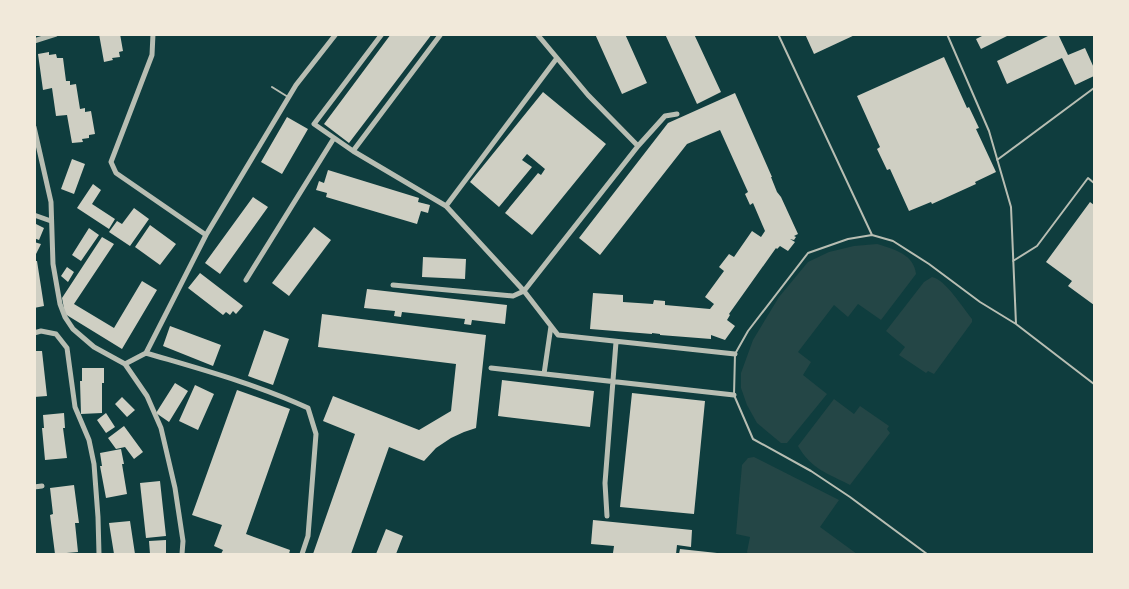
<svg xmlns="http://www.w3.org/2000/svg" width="1129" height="589" font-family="Karla,sans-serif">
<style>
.green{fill:#244646}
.building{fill:#cfcfc3}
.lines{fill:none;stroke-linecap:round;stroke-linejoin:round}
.service{stroke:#b8beb3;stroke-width:2}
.minor{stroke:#b8beb3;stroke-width:5}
</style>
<rect width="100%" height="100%" fill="#0f3d3e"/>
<path class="green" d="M877,244C893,249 914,254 916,274L881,320L858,304L848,317L834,305L798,352L811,362L803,375L827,394L787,443H781L757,423L747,405L741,388V373L753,340L779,297L808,262L829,252L854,246Z
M932,277C945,279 963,308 972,319V322L934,374L928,371L926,373L899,355L905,347L886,331L924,282Z
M834,399L854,414L860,406L889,426L887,429L890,433L850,485C827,473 811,469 798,446Z
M754,457L839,500L820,527L857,554H748L747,552L750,537L736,534L742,465L748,458Z"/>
<path class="building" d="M99,34H120L123,51L119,52L120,57L112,58L113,60L104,62Z
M391,34H432L349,143L324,124Z
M595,34H625L647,83L622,94Z
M665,34H694L721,92L697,104Z
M805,34H857L814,54Z
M986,34H1011L981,49L976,39Z
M1052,34H1058L1068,55L1085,48L1094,68V76L1075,85L1062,58L1007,84L997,61Z
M49,52V55L56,54L57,58H63L66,81H70V85L76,84L80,109L85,108V112L91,111L95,134L89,135V138L82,139L83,142L72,143L67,115L56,116L52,88L43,90L38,54Z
M944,57L967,108L969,107L979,128L976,129L996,172L975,182L976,184L932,204L931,202L909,211L890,169L887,170L877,149L880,147L857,96Z
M543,92L606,144L532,235L505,213L538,173L541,175L545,169L527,154L522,160L532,167L499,207L470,182Z
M735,93L772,177H771L777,192L781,197L798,234L794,236L796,237L794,240L790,239L795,242L788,251L780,246L777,249L776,248L729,314L730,315L727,320L735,326L725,340L711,335V339L660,335V334L652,333V334L590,329L593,293L623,295V302L653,304L654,300L665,301V305L710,309L714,304L705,297L724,271L719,267L729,254L734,257L752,231L761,237L765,231L753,203L750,205L745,194L748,192L720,130L687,144L600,255L579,238L668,123Z
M287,117L308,129L282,174L261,162Z
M72,159L85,164L74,194L61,189Z
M328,170L419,198L418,202L430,205L428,213L421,211L417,224L326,197L327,193L316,190L319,181L324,183Z
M93,184L101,190L92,204L115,219L109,229L77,208Z
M253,197L268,207L220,274L205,263Z
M1090,202L1094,205V305L1068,286L1072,281L1046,262Z
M134,208L149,219L130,246L109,232L117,221L122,224Z
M34,223L44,228L39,240L34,238Z
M150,225L176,244L160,265L135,247Z
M314,227L331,240L289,296L272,283Z
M89,228L99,235L81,261L72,255Z
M102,237L114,244L74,304L114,328L142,281L157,290L122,349L65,314L62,298Z
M34,242L41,244L34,258Z
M423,257L466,259L465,279L422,277Z
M34,261H37L44,306L34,308Z
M67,267L74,272L68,282L61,276Z
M200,273L243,306L236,314L233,311L230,315L226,312L223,315L188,288Z
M367,289L507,305L505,324L472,320L471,325L464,324L465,319L402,312L401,317L394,316L395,311L364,308Z
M322,314L486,335L476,428L464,432L451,438L436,448L424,461L389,447L351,554H313L355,434L323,421L333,396L419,430L451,411L456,364L318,347Z
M170,326L221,345L213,366L163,346Z
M264,330L289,339L273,385L248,376Z
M34,351H42L47,396L34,397Z
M82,368H104V383H102V413L81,414L80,381H82Z
M502,380L594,391L590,427L498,416Z
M175,383L188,391L169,422L156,413Z
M195,385L214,394L198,430L179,421Z
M237,390L290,409L246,534L290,550L289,554H221L223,550L214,546L222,525L192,515Z
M632,393L705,401L694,514L620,507Z
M122,397L135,410L127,417L115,404Z
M64,413L65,428H63L67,458L45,460L42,428H44L43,415Z
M106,413L115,427L106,433L97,420Z
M124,426L143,452L134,459L125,447L116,449L108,438Z
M121,449L124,464H122L127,494L106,498L100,466H102L100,453Z
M160,481L166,536L146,538L140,483Z
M74,485L79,523H75L78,552L55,554L50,515L53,514L50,488Z
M593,520L692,530L691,547L677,545L676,554H630L613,553L614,546L591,544Z
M130,521L135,554H114L109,523Z
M386,529L403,536L396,554H376Z
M166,540V554H150L149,541Z
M680,549L717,553V554H679Z"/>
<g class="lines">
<path class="service" d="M778,34L872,235
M947,34L989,131L1011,207L1016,324
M272,87L288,97
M997,160L1094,88
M1013,261L1037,246L1088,178L1094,183
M927,554L850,497L811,471L753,439L734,395L735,354L748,331L808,253L848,239L872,235L893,241L929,264L980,302L1016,324L1094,384"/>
<path class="minor" d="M153,34L152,55L111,162L116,173L206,235
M382,34L314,124L353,151L446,206L524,291L558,335L735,354
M537,34L588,95L638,146
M34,41L56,34
M34,127L51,202L53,264L60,304L65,317L73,329L94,347L125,364L147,396L161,428L175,488L183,541L182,554
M353,151L441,34
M446,206L557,58
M34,215L51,221
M246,280L334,138
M393,285L513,296L524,291L638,146L665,116L677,114
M34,333L41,331L56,334L67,348L75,407L89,440L94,464L98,517L99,554
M146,353C200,369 256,384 308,408L316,434L308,536L302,554
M125,364L146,353L206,235L296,85L336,34
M491,368L734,395
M544,374L551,326
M34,487L42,486
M607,516L605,483L616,342"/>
</g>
<rect width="1129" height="589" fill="none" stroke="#f1e9da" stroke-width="72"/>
</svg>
